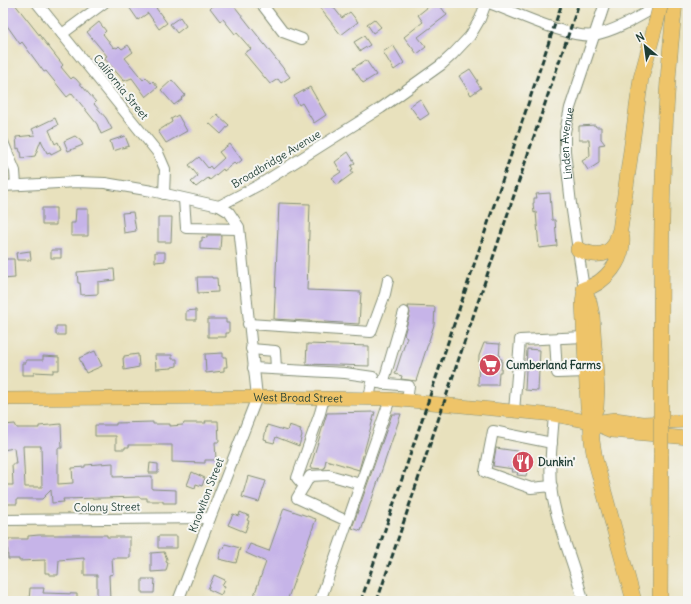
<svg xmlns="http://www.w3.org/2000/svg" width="691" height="604" font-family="Delius,sans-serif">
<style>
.building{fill:#c6b4e8;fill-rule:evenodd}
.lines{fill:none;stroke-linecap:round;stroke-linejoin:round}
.minor-casing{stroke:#848f78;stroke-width:12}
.major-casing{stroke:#848f78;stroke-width:14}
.highway-casing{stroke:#848f78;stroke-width:16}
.minor{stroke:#fff;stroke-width:10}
.major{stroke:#eec469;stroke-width:13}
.highway{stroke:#eec469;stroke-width:15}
.rail{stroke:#1f3d34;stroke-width:3;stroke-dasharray:6 3;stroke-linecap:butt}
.highway-bridge-casing{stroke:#848f78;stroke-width:16;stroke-linecap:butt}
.highway-bridge{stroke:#eec469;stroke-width:15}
.labels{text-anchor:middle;stroke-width:4;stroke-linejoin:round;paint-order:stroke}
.street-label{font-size:11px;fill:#1f3d34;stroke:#f6f6f2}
.poi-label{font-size:11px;font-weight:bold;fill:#1f3d34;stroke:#f6f6f2;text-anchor:start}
</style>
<rect width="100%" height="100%" fill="#f6f6f2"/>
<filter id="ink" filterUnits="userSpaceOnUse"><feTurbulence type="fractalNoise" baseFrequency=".025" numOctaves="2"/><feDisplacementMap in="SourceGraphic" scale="8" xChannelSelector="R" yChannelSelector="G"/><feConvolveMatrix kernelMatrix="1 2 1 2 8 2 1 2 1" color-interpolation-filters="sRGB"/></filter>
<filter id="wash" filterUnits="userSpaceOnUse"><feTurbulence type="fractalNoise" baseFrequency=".012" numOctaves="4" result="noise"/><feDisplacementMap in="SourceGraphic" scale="16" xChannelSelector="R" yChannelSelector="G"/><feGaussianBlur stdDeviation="0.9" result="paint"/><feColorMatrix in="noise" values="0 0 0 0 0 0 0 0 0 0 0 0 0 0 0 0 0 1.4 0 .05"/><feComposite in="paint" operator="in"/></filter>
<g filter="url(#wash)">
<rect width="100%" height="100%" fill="#e8e1bd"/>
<g id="blocks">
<path class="building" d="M3,3H14L63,65L61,67L71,79L73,77L76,79L96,102L94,104L106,118L112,129L101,134L97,124L72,93L67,97L46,71L44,72L22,42L20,44L3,20Z
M134,3H163L156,8L167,23L159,29L148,13L138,20L129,7Z
M216,3H232L290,77L281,83L278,79L270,84L244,53L251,49L237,33L235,34L223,19L220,21L210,8Z
M316,3H330L342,18L350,12L358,22L341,35Z
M433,3H438L447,15L418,37L426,47L417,54L404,37L423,22L418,15Z
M180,17L186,26L177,33L170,24Z
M374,19L381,27L373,33L367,24Z
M99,22L106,31L103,34L114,48L115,47L117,48L119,46L122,49L128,45L133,52L125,58L143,80L146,77L151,83L153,81L158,87L146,97L132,78L124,81L104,58L107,56L87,32Z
M364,36L370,45L360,51L354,42Z
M393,45L404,63L394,70L383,52Z
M366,60L376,75L363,83L353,68Z
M470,69L478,81H476L481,88L471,95L459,76Z
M172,80L185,95L181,98L182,99L174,105L161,90Z
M310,87L326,115L314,123L302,103L299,105L294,96Z
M420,99L429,114L420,120L410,106Z
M217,114L229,125L221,134L209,123Z
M178,115L187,131L166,143L158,131L172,122L171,119Z
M55,118L58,125L49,130L55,144L58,142L61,149L51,154L50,152L47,153L41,140L35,156L22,158L21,152H20L19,148L17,149L16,137L35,135L32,129Z
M595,125L596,127H601V139L605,144L599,145V163L588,170L582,161L590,156L589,140H579V126Z
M75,136L81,141L83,145L68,151L64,141Z
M125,136L129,146L113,151L110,141Z
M230,144L242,160L236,165L234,163L224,171L223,169L210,180L208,178L196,187L191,182L198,176L189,165L199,157L208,168L210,166L212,169L224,158L219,152Z
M348,152L355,163L351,166L353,169L351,170L353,173L337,185L332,178L341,172L335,162Z
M550,193L552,220H555L557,246L539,248L536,212L534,213L533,203H534V198H537L536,194Z
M279,203L310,204L307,290L361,292L359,324L274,319Z
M42,208H56V225H42Z
M76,209H88V236H71V223H75Z
M133,212L136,231L124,233L122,213Z
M158,217H172L171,242H158Z
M207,235H221L220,250L200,249V241H202V237L207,238Z
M51,250H61V258H51Z
M30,251L31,260H17L16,253Z
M155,252H165V261L155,262Z
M4,259H14L15,278L3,279V260Z
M114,269L115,280L98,282V294L81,295L80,283H78L77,272Z
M197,277H212V278H217L218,292L198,293Z
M408,306L435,307L434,325L416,381L401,379L402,376L395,374L407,337L404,335L410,313Z
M196,310V320H186V311Z
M208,319H226V323H229V333H226V337H208Z
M56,326H65V335H56Z
M484,343L500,344L499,359H502L501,372H499L498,385H478L479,356Z
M307,344L369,346V366L306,364Z
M527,349L540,350L538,391L525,390Z
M95,351L102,366L86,373L79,358Z
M223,353V357H226L227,367H224V371L206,373L205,354Z
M138,354L139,367L124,370L123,358H124V356Z
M155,355H172V359H177V366L172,367V368L156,369Z
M43,356L59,357V370H53V373L34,372V375H22V363H26V360H43Z
M375,412L359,470L326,460L324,469L310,468L327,413Z
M392,414H401L361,531L352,528Z
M205,421H218L219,442H215L216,460H205V463L172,462V445H129V447H125V449H116V436H95V425H116V423L153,422V424H170V426L183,425L184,423H206Z
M15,424L17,428H39V426L61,424L62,448H58V484L73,483L72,468L85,467V465L113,463V477L152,476V489L176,490V503H163V501H147V498H140V497L63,499L64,502L52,503L51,490L42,499H17V504H6L5,485H13L12,464H16L14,448L3,450L4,425ZM23,446H41L42,487H25Z
M267,425L287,431L289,425L301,429L300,431L302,435L299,446L276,437L274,443L266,441L267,440L264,439Z
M496,448L530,453L526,476L517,475L518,472H512L513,469L493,466Z
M150,463L158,464V473H149Z
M192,472L205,478L202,486L196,484L195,488L187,485Z
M248,476L266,481L259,502L242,497Z
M284,508L316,519L287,601H252L266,562L246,553L250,544L269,551Z
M240,512L249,516L247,520L249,521L245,532L228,525L233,514L239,516Z
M39,535H107V537H130V558H112L113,574L109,575L110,601H97V575H84V558L59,560L58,575H49V573H45V560L19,561V559H8L7,539H28V536Z
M158,536H177V548H158Z
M225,544L240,548L236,563L219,559L222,548L224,549Z
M164,552L167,559L166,562L168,563L166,571L151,572V553Z
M214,575L225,580L222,585L225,586L221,595L208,589Z
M142,579H155L154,593H142Z
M30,588H44L43,593L77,594V601H29Z"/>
</g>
</g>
<g filter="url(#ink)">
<use href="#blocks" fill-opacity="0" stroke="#848f78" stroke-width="1"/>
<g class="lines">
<g class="minor-casing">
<g id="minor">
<path d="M37,3L158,153L165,169L164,194"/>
<path d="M261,3L283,32L302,39"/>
<path d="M489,3C512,11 572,40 594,35C619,30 641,15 663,3"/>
<path d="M62,34L104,3"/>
<path d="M3,142L15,171L16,185"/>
<path d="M3,186L77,182L105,183L152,191L219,206L259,185L381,108L441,65L453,54L470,36L480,19L486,3"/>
<path d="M184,199L186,228L239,229"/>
<path id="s1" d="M584,289L571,204L565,151V132L570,108L605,3"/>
<path d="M248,324L371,332L385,294L388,280"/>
<path d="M555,339L557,373L586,372"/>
<path d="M251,349L275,351L276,369"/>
<path d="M253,368L345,373L373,377L369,399"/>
<path d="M378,383L409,386L407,401"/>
<path d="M383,384L404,312"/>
<path d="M514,411L520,340L584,337"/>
<path d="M554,415C552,444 547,476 554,504C561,537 576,568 583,601"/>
<path d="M304,486L297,478L320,413L324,398"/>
<path d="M552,486L531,488L485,472L493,431L552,443"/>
<path d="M3,520L210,518"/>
<path d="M347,521L297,498L310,476L329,475L360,484"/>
<path d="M178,601L257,397L239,227L229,212L219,206"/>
<path d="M320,601L390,399"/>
</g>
</g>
<g class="major-casing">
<g id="major">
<path d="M584,289L590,301L593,315L598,390L597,408L591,422"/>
<path d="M583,295L582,303L587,407L591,422"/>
<path id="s2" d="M3,399L257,397L390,399L554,415L591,422L612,431L688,438"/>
<path d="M593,422L615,419L643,423L688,421"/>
</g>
</g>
<g class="highway-casing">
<path id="highway" d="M578,249C590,255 606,259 615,244C617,240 618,234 620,230L641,78L656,23
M584,289C606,283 624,260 622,237
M661,404C661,271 660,136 675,3
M591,422L592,441L595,459L634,601
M660,601L661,453"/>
</g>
<use href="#minor" class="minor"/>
<use href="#major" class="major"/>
<use href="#highway" class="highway"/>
<path class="rail" d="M361,601L562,3
M377,601L579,3"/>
<g class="highway-bridge-casing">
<path id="highway-bridge" d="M656,23L661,3
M661,453V404"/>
</g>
<use href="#highway-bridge" class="highway-bridge"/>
</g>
</g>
<defs>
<g id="supermarket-disc" transform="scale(1.15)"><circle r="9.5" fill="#d1495b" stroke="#f6f6f2"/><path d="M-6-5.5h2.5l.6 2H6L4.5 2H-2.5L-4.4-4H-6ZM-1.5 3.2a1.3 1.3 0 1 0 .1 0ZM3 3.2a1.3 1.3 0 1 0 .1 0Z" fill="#fff"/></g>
<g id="restaurant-disc" transform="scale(1.15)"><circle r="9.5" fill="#d1495b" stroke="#f6f6f2"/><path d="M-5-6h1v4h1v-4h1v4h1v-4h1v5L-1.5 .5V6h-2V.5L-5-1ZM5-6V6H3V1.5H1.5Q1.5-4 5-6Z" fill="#fff"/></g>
</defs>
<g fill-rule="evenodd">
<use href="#supermarket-disc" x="490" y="365"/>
<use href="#restaurant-disc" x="523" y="462"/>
</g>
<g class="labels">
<g class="street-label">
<text transform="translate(121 87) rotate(51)" y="4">California Street</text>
<text dy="4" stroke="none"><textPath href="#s1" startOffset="147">Linden Avenue</textPath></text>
<text transform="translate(276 159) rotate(-31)" y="4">Broadbridge Avenue</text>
<text dy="4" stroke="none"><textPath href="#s2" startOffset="295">West Broad Street</textPath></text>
<text transform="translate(206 495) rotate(-69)" y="4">Knowlton Street</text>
<text transform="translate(107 507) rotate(-1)" y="4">Colony Street</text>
</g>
<g class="poi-label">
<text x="506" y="369">Cumberland Farms</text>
<text x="538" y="466">Dunkin'</text>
</g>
</g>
<rect width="691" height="604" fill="none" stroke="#f6f6f2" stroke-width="16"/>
<g transform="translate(645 46) rotate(331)" stroke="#f6f6f2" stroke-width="3" paint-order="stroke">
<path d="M0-3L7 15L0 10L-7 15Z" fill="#1f3d34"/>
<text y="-6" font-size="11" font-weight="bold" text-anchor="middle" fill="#1f3d34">N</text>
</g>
</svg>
